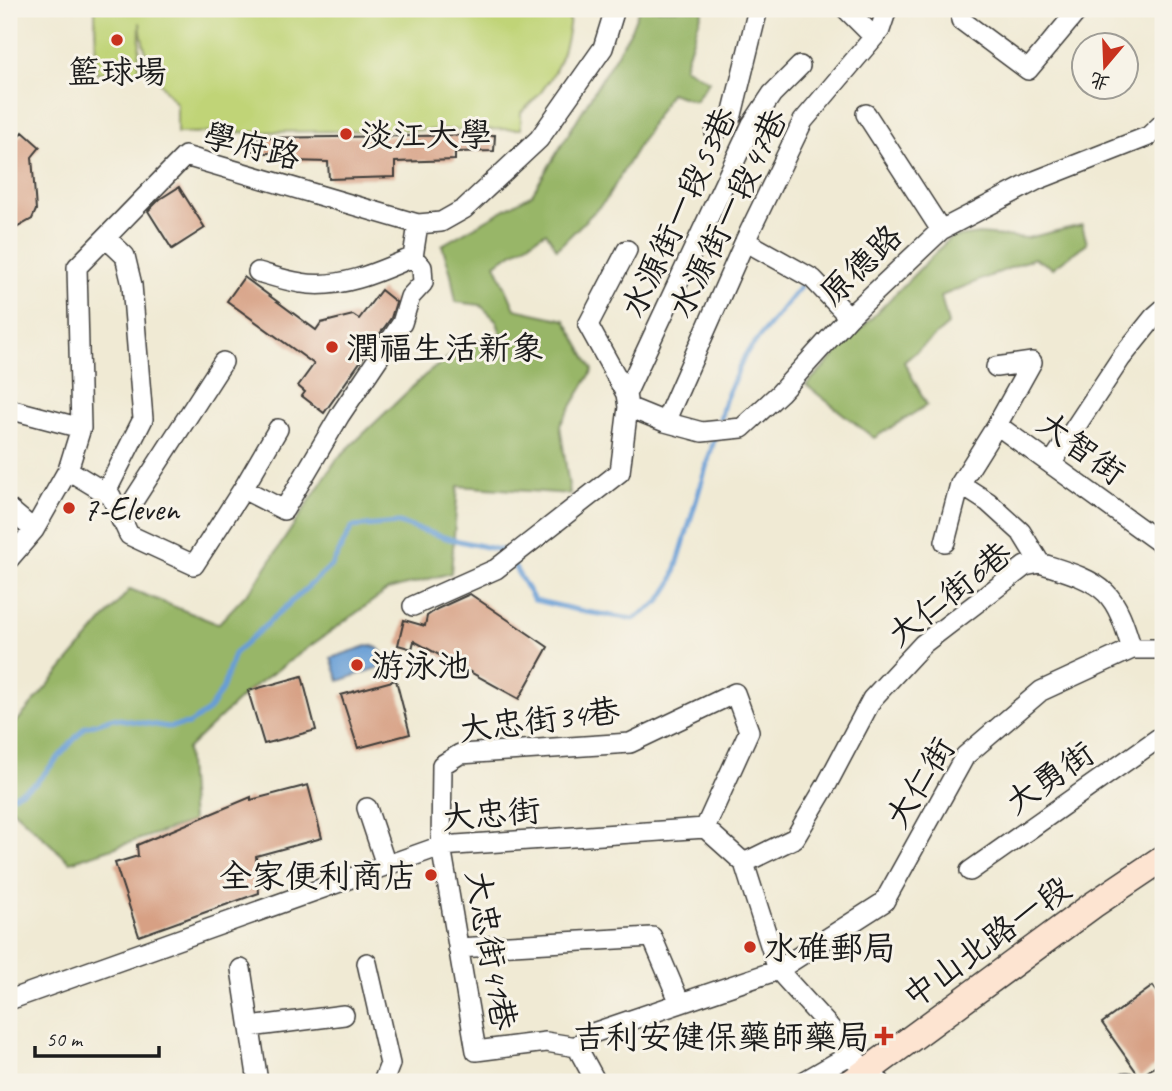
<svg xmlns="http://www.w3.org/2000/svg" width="1172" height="1091" font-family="Caveat,'LXGW WenKai TC',sans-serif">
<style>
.green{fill:#c0d477;stroke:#6e784a;stroke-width:2}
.forest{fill:#98b668;stroke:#5a6942;stroke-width:2}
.water{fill:#679ed5;stroke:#425d78;stroke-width:2}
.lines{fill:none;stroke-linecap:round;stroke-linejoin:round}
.stream{stroke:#679ed5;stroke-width:5}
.building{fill:#d7a084}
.minor-casing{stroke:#3c3b38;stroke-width:22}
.secondary-casing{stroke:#3c3b38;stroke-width:29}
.minor{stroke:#fff;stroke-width:19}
.secondary{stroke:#fde4d1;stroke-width:26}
.poi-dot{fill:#c8321e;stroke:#f7f3e8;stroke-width:2.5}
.labels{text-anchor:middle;stroke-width:6;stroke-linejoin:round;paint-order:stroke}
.poi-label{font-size:33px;fill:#1c1c1c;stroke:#f7f3e8;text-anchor:start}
.street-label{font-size:33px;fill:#1c1c1c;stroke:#f7f3e8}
</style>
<rect width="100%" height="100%" fill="#f7f3e8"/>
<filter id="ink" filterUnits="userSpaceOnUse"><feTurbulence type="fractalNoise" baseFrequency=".0143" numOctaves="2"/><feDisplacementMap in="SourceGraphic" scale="14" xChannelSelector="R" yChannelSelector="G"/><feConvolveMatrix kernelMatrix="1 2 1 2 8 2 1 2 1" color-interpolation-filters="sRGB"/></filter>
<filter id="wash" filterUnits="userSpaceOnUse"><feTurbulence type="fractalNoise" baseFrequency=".00686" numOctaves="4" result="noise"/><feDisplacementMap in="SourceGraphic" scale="28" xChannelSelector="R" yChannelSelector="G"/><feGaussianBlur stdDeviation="1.57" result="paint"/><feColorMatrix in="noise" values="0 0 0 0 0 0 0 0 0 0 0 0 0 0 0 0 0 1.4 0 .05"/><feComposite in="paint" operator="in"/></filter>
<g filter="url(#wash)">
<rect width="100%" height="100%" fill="#f0ead4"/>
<path class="green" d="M95,9H570C570,50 552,87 521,112V129L177,133V104C156,83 142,52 140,22L139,72L96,73Z"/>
<path class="forest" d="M639,9H703L684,67L709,81L695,101L670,93L606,200L557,249L546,232L495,264L515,309L565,320L593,370L560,425L570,494L458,486L451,573L388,590L248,691L187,749L192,822L70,862L9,806V731L130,589L218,624L253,587L337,459L424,376L468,342L503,339L496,320L480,305L456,302L451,274L442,245L532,194L630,32Z
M1082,225L1087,243L1053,268L1034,258L941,296L948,325L904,362L927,405L874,438L806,385L950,238L979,234L1027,238Z"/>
<path class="water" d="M370,645L378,648L383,654L378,668L339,681L331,658Z"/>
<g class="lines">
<path class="stream" d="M718,427L725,400L745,355L800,287
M512,563L534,600L586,612L634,619L659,602L672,582L715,437
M9,798L36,783L85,727L113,718L168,727L189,724L208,711L222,690L234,654L332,565L352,527L399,523L450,539L504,551L507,555"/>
</g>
<g id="blocks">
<path class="building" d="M23,132L40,147L32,157L36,210L32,219L9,232V136H20Z
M495,135L494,151L455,152V160L395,162V177L329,179L328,162L292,161L293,153H254V138Z
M179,187L205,228L172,249L148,211L160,199Z
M244,277L316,330L321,323L353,315L359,319L381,290L396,302L391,318L324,413L302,396L305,392L298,386L314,364L227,301Z
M470,594L548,647L519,699L414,641L412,649L398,645L404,620L425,626L427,616L437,609Z
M302,676L316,730L264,744L248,691Z
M396,680L410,734L358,748L341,695Z
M308,785L322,838L256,856L259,893L139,936L115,863L138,856L137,845L251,797V800Z
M1153,986L1163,1000V1061L1140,1077L1102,1023Z"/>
</g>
</g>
<g filter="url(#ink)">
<use href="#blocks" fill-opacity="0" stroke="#3c3b38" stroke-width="2"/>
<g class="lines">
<g class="minor-casing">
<path id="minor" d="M846,9L874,37
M961,20L1028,70L1079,9
M866,114L941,230
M715,133L732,115L758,9
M745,241L813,279L849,317
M627,250L588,325L626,394L628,407L665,422L702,432L742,428L780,393L849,317L941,230L1037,180L1149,136L1163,123
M258,272C272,276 287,281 301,283C339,290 379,272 413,257
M996,367L1032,362
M626,394L752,124L772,94L800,66
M9,409L81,428
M665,422L745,241L803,121L880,30L887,9
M997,425L1163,545
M1051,464L1121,358L1154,317L1163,309
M68,470L111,496L129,535L194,565L243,489L284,510L340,415L402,323L410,297L423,283L422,267L413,257L418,224
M960,484L997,425L1032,362
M243,489L278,429
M106,492L143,419L132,285L125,256L106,238
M9,509L34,530
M121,520L223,362
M9,559L34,530L68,470L81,428L77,267L185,156L418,224L441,222L464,209L539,139L603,48L615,9
M1040,563C1061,570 1090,577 1106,593C1120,607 1126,631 1132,649
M413,606L496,569L620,472L628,407
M367,808L386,865
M744,863L795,838L827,784L872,699L923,644L1025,566L1040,563L1021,532L988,502L960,484L945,542
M970,871L1163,735
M458,948L652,937L680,1003
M367,963L390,1064L383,1082
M241,969L258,1082
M9,1000L441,846L705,828L744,863L778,970L853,1053L863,1074L880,1082
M250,1027L344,1015
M577,1047L546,1042L476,1051L441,846L442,765L460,754L630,743L735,693L749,731L705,828
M577,1047L590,1034L778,970L884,902L965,756L1041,691L1132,649H1163
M577,1047L596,1082
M803,1082L853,1053
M1126,1082H1127"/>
</g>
<g class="secondary-casing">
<path id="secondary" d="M852,1082L1093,905L1163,858"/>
</g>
<use href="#minor" class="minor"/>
<use href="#secondary" class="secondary"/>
</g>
</g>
<g class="poi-dot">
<circle cx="117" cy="40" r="7"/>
<circle cx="346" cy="134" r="7"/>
<circle cx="332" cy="347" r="7"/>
<circle cx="69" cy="508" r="7"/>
<circle cx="357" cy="665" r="7"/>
<circle cx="431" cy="875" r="7"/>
<circle cx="750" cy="947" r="7"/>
<path d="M880.5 1025.5h7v7h7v7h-7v7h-7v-7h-7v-7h7z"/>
</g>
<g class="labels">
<g class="poi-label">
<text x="117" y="83" text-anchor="middle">籃球場</text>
<text x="360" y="146">淡江大學</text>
<text x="346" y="359">潤福生活新象</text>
<text x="83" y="520">7-Eleven</text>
<text x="371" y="677">游泳池</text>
<text x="417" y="887" text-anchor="end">全家便利商店</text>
<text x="764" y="959">水碓郵局</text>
<text x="870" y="1048" text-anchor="end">吉利安健保藥師藥局</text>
</g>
<g class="street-label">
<text transform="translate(252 145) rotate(14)" y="12">學府路</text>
<text transform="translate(678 212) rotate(-65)" y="12">水源街一段53巷</text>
<text transform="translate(727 213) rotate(-64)" y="12">水源街一段47巷</text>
<text transform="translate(860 264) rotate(-44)" y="12">原德路</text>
<text transform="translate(1082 447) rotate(36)" y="12">大智街</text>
<text transform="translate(949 593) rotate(-38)" y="12">大仁街6巷</text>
<text transform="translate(539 719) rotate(-7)" y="12">大忠街34巷</text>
<text transform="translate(1049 777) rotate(-35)" y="12">大勇街</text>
<text transform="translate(919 782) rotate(-58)" y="12">大仁街</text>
<text transform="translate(491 813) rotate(-5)" y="12">大忠街</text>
<text transform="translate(986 941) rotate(-36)" y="12">中山北路一段</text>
<text transform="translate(492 950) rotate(80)" y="12">大忠街41巷</text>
</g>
</g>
<rect width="1172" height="1091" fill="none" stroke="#f7f3e8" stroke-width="35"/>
<g transform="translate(1105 66) rotate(199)"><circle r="33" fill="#f7f3e8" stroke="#9f9d96" stroke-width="2"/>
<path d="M0-5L12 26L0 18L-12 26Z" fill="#c8321e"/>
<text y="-10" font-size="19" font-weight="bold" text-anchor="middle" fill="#1c1c1c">北</text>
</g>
<path d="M35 1046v10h124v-10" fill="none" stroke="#1c1c1c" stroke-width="3.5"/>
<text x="46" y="1046" font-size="21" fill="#1c1c1c" stroke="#f7f3e8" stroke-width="5" paint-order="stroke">50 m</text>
</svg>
